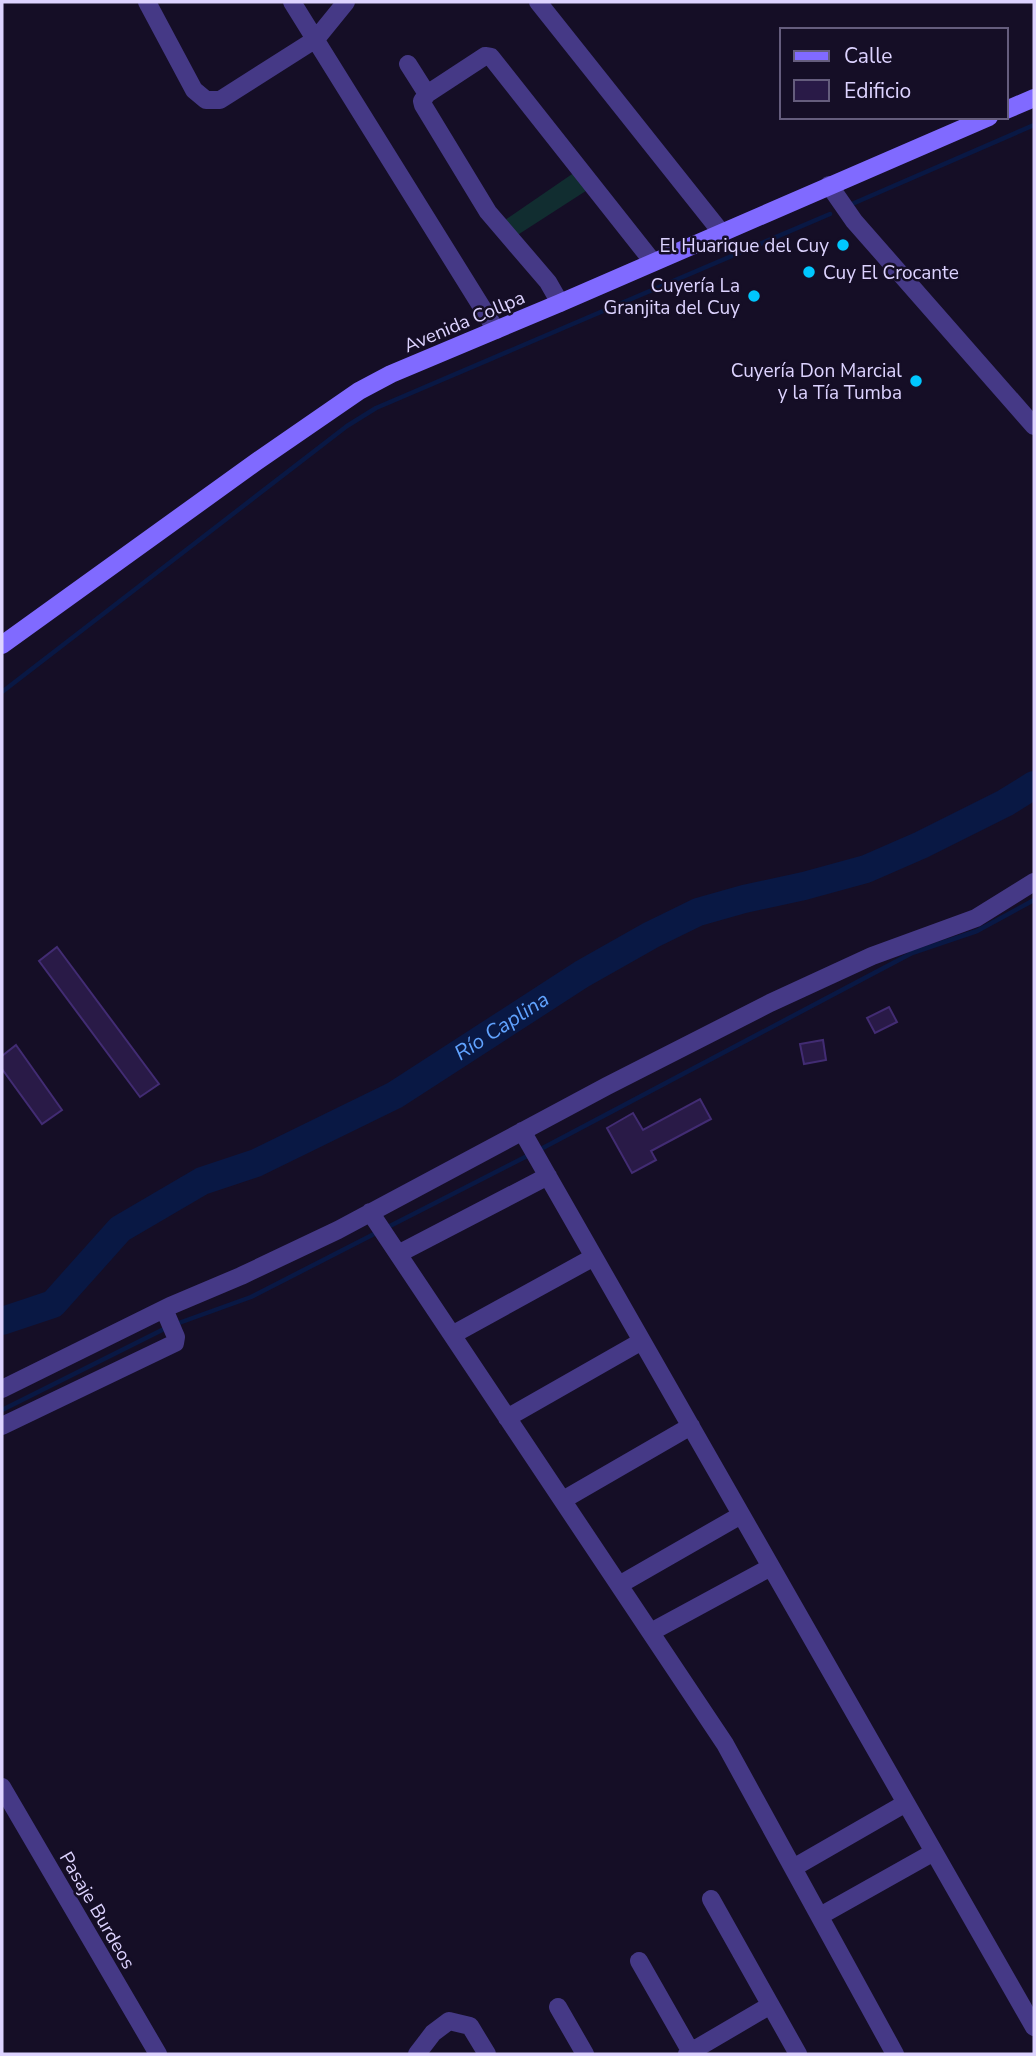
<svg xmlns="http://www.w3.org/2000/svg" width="1036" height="2056" font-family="'Nunito Sans',sans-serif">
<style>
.green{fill:#112d30}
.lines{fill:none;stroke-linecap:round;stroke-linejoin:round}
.stream{stroke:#091844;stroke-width:4.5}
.river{stroke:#091844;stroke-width:28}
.building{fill:#291a47;stroke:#422c73;stroke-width:2}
.minor{stroke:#453986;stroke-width:18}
.secondary{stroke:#806aff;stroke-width:18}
.poi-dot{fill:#00c7fe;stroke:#150e26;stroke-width:2.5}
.labels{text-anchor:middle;stroke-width:5;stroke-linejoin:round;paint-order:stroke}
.poi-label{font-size:19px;fill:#ddd3ff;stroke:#150e26;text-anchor:end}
.street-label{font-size:19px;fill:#ddd3ff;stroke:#150e26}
.water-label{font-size:21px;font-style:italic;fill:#61a3ff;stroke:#150e26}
</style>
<rect width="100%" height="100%" fill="#150e26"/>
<path class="green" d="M578,170L592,187L516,236L505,220Z"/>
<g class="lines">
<path class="stream" d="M852,204L1034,125
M2,692L347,426L376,408L830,214
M539,1150L912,953L977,931L1034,900
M386,1228L531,1154
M176,1324L251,1297L378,1232
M2,1410L168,1327"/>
<path class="river" id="s1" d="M2,1321L53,1304L120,1229L202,1181L256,1163L395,1095L582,974L651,935L698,912L744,899L804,886L866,869L921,845L1005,803L1034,785"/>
</g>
<path class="building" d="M57,947L159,1084L140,1097L39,961Z
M889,1007L897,1022L875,1033L867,1018Z
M823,1040L826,1060L804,1064L800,1044Z
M16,1045L62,1110L42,1124L2,1069V1056Z
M700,1099L711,1119L651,1151L656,1160L632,1173L607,1128L633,1113L643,1130Z"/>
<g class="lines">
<path class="minor" d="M147,2L194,90L206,100H220L316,39L346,2
M292,2L496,330
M538,2L721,232
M408,64L427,94
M829,185L854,221L1034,426
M560,303L548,282L488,212L423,105L422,101L427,94L485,56L491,57L653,262
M522,1131L1034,2027
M370,1212L725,1744L895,2054
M398,1254L548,1176
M452,1335L594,1257
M2,1389L170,1306L241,1276L338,1230L607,1086L770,1003L872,956L976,918L1034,882
M507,1418L642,1341
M2,1426L175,1343L176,1337L164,1309
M563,1500L691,1426
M619,1585L741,1515
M651,1632L771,1567
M2,1787L158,2054
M793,1868L906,1803
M711,1899L798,2054
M820,1916L934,1852
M639,1961L692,2054
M558,2007L585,2054
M417,2054L433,2033L449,2021L470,2026L487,2054
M687,2054L769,2006"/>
<path class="secondary" d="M1006,110L1034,98
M2,645L256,462L359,391L391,374L560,303L989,117"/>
</g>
<g class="poi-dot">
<circle cx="843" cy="245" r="7"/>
<circle cx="809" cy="272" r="7"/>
<circle cx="754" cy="296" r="7"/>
<circle cx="916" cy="381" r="7"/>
</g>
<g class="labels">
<g class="poi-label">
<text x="829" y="252">El Huarique del Cuy</text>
<text x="823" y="279" text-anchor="start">Cuy El Crocante</text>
<text x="740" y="292">Cuyería La<tspan x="740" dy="22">Granjita del Cuy</tspan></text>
<text x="902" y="377">Cuyería Don Marcial<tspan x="902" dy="22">y la Tía Tumba</tspan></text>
</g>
<g class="street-label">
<text transform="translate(464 321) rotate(-23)" y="7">Avenida Collpa</text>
<text transform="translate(98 1910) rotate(60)" y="7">Pasaje Burdeos</text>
</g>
<g class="water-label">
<text dy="7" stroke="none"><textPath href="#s1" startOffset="588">Río Caplina</textPath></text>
</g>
</g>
<rect width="1036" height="2056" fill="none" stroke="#ddd3ff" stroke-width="7"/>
<rect x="780" y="28" width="228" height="91" fill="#150e26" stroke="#655d7d" stroke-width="2"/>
<rect x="794" y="51" width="35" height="10" fill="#806aff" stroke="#655d7d" stroke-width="2"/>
<text x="844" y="63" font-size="21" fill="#ddd3ff">Calle</text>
<rect x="794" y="80" width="35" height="21" fill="#291a47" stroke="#655d7d" stroke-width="2"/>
<text x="844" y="98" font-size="21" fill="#ddd3ff">Edificio</text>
</svg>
